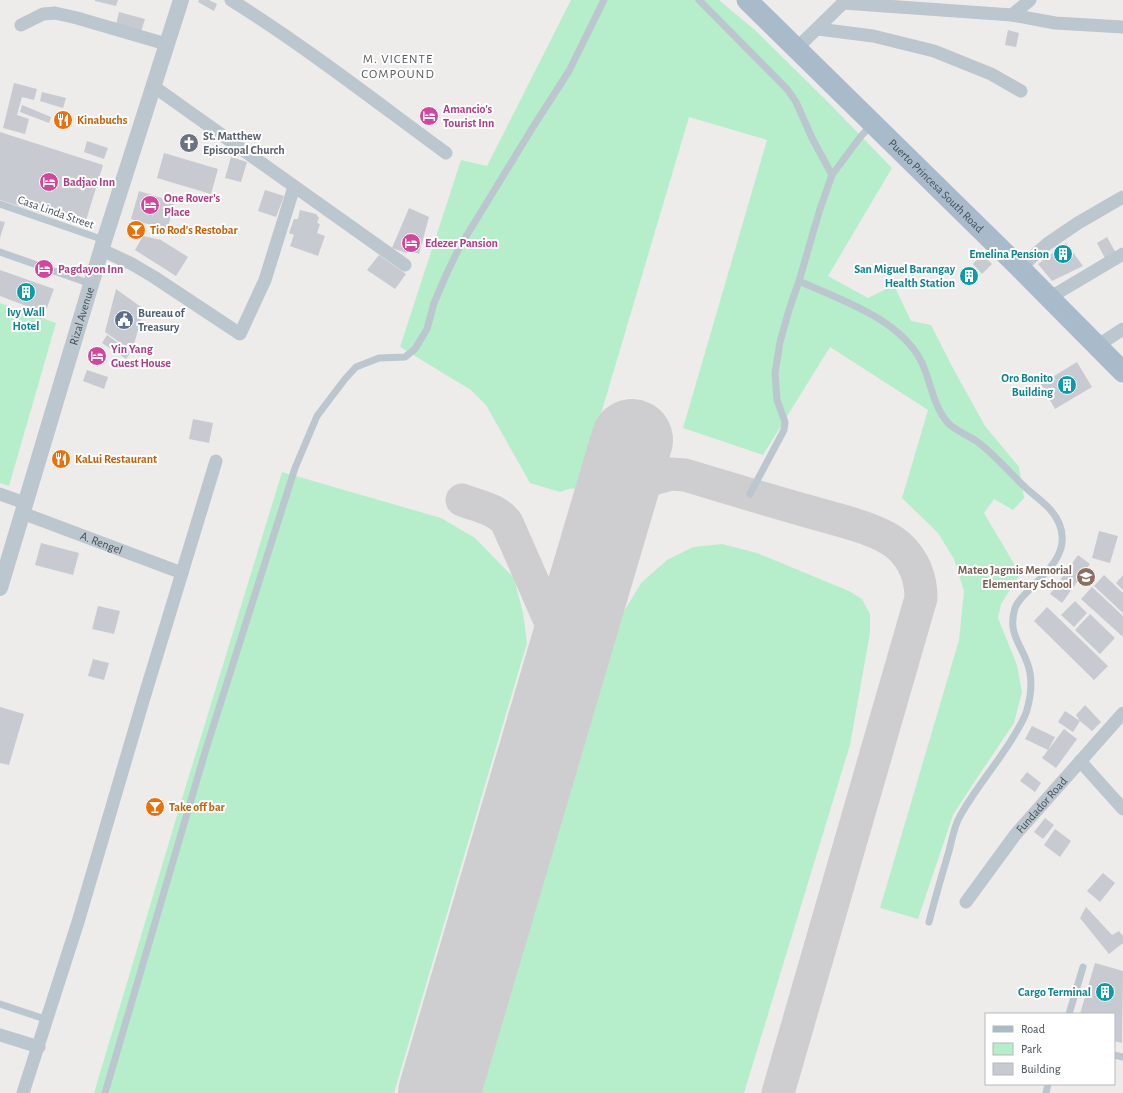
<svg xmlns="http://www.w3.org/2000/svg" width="1123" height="1093" font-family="'Alegreya Sans',sans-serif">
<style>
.green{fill:#b6eecc}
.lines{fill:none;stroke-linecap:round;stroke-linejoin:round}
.taxiway{stroke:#ceced0;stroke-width:33}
.runway{stroke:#ceced0;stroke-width:82}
.building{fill:#c7cad0}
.service{stroke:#bbc6ce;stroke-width:7}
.minor{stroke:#bbc6ce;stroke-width:13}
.tertiary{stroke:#bbc6ce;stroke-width:16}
.primary{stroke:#a9bbcb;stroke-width:21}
.labels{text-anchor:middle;stroke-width:4;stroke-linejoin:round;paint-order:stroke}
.hotel-label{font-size:12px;font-weight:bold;fill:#b23c85;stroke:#fff;text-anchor:start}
.food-label{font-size:12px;font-weight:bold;fill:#c56008;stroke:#fff;text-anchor:start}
.worship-label{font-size:12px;font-weight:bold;fill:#5b616d;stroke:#fff;text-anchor:start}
.street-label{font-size:12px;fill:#434f58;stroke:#fff}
.culture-label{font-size:12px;font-weight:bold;fill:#0d838f;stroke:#fff;text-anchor:end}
.service-label{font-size:12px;font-weight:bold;fill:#4e5e75;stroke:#fff;text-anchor:start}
.education-label{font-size:12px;font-weight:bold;fill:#785e54;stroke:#fff;text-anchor:end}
.neighbourhood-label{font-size:13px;letter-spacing:1px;fill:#585c60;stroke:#fff}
</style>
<rect width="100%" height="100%" fill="#eeebeb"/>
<path class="green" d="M571,0H719L756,31L827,101L892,168L828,276L868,298L894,285L911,321L931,325L955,372L985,426L1019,467L1024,498L1013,510L994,499L984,513L1020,574L1001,604L998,618L1017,665L1022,692L1014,723L973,784L953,815L918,919L880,908L959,640L964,591L954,559L938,533L902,498L928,410L830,347L763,455L683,428L767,140L689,117L579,488L569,489L560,492L530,483L486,405L471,390L400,347L461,160L487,166Z
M0,303L56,323L9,486L0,483Z
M282,472L441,518L475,538L514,578L523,613L527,643L394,1093H94L181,802Z
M722,544L757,553L849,591L862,599L870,614V633L850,745L744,1093H481L623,613L641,583L667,560L693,547Z"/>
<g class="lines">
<path class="taxiway" d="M462,500C477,506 498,509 507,523L554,630L559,646L563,672
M607,524L618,507L635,487L645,481L671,474L685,475C728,488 771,501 814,513C838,520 880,529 899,546C914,560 921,578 921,598L778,1093"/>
<path class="runway" d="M439,1093L632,440"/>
</g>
<path class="building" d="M95,0H118L116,6L95,1Z
M199,0H209L217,4L214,11L198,2Z
M119,12L145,19L141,32L116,25Z
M1008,30L1019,33L1016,47L1005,45Z
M14,83L37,89L34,100L22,97L17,115L29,119L25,134L3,128Z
M42,92L66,98L63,108L40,101Z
M22,105L51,117L49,123L20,112Z
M0,132L103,165L84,227L0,200Z
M87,141L108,148L104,159L84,152Z
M164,153L218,169L211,194L157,178Z
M231,157L247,162L241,182L225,178Z
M265,190L284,196L276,217L258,211Z
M139,191L175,202L167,230L131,219Z
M409,208L429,217L419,254L408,250L406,253L392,248Z
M300,210L316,214L319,218L317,223L320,224L317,233L325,236L318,256L290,246L294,235L289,233L294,219H298Z
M0,221L5,222L0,238Z
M143,236L161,240L188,257L176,276L135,250Z
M1107,237L1117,255L1106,260L1097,243Z
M1066,243L1083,266L1052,281L1038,264Z
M982,254L992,264L982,274L973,264Z
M379,255L406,274L395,289L367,270Z
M971,266L980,275L967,286L959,277Z
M0,270L54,289L45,313L0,296Z
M116,289L144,309L132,351L105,332Z
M107,335L131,352L126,359L102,343Z
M1077,362L1092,387L1055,409L1041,384Z
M87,370L108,377L104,389L83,381Z
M193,419L213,423L209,443L189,439Z
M1099,531L1118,536L1110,563L1092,558Z
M41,543L79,553L73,575L35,565Z
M1078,555L1090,564L1062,603L1050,594Z
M1104,575L1123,593V613L1094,586Z
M1123,575V590L1116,583Z
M1092,587L1123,616V637L1081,599Z
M1075,601L1087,613L1074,627L1061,615Z
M98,606L120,611L114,634L92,629Z
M1047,607L1108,666L1094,680L1034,621Z
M1090,614L1115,638L1100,654L1075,630Z
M93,659L109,663L104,680L88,676Z
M1085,705L1101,722L1092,731L1080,721L1073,732L1058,722L1065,711L1080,721L1076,715Z
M0,707L24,714L9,765L0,763Z
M1032,726L1055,737L1048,750L1025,739Z
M1064,729L1077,739L1056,768L1042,758Z
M1027,772L1041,783L1035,792L1020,781Z
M1045,818L1054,825L1043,839L1034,832Z
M1055,829L1071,841L1060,857L1044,845Z
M1103,873L1115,883L1100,902L1087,891Z
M1086,907L1112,935L1119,931L1123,936V943L1109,954L1080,918Z
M1095,963L1123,971L1122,1043L1114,1041V1014H1080Z"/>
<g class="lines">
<path class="service" d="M699,0L787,89L796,102L812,138L832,175
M0,204L104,240
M0,252L91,284
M799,281C841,300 901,319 922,363C931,382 933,406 948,423C957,432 969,435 979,443C996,456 1010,473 1026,488C1038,499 1052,507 1059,523C1071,551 1048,571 1030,589C1025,594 1018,600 1015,608C1006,637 1026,648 1030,673C1032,684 1030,699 1027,710C1024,720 1018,729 1012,739C996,765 975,789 960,816C954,826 952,840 949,851C942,875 935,898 929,922
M750,494L784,430L785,422L777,400L775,373L780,342L789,310L799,281L820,209L832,175L861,136L872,125
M0,1004L48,1020
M1069,1014L1083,967
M1114,1055L1123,1057
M105,1093L206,749L295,468L317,416L345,379L356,367L379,358L405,357L415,349L427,329L434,303L447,273L459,248L533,127L569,71L604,0
M1046,1093L1048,1084"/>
<g class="minor">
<path d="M231,0C306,47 375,101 446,153"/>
<path d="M1012,15L1030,0"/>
<path d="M21,25L43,14L55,13L77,18L166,44"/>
<path d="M818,29L873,36L934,51L991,74L1021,91"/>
<path d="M797,48L843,3L1012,15L1055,23L1123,27"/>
<path d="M153,86L405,265"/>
<path d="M102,250L132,264L154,277L240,334L265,280L294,187"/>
<path d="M1020,268L1047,244L1078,223L1123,197"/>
<path d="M1049,298L1123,254"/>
<path d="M1097,346L1123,329"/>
<path d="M0,494L25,503"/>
<path id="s1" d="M22,513L182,573"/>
<path d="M1080,761L1123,809"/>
<path id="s2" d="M966,902L1015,835L1123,713"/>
<path d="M0,1035L39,1047"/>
<path d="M23,1093L78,922L143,701L216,461"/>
</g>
<path class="tertiary" id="s3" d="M0,588L104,241L181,0"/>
<path class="primary" id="s4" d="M747,0L1020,268L1123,372"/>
</g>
<defs>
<g id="hotel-disc" transform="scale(1)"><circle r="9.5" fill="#d1479c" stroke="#fff"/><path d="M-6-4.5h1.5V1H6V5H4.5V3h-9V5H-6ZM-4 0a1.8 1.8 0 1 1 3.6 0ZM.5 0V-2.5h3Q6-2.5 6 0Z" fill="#fff"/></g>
<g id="restaurant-disc" transform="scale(1)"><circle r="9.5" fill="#e8710a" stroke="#fff"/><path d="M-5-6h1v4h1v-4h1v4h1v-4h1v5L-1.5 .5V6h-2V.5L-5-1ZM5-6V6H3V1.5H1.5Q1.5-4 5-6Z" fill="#fff"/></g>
<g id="church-disc" transform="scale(1)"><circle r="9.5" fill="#6b7280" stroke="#fff"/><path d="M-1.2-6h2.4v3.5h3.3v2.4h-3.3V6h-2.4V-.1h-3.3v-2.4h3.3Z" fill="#fff"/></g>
<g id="bar-disc" transform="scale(1)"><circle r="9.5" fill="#e8710a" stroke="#fff"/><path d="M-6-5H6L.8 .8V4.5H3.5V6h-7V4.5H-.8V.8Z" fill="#fff"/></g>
<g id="building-disc" transform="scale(1)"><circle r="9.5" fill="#0f9aa8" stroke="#fff"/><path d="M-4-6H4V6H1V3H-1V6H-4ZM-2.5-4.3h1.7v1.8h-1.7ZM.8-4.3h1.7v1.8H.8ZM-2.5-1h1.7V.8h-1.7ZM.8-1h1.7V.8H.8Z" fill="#fff"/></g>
<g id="civic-disc" transform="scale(1)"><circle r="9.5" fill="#5c6f8a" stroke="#fff"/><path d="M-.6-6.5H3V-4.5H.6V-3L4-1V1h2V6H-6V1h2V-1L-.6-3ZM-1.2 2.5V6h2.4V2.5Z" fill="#fff"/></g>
<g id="school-disc" transform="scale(1)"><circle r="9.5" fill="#8d6e63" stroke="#fff"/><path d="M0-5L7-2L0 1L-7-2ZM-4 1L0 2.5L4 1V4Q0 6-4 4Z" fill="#fff"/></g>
</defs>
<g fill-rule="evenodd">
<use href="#hotel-disc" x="429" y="116"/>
<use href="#restaurant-disc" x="63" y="120"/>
<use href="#church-disc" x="189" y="143"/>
<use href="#hotel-disc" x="49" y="182"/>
<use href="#hotel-disc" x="150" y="205"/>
<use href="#bar-disc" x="136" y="230"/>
<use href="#hotel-disc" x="411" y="243"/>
<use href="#building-disc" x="1063" y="254"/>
<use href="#hotel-disc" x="44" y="269"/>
<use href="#building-disc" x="969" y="276"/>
<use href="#building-disc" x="26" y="292"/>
<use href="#civic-disc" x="124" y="320"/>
<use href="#hotel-disc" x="97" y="356"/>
<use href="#building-disc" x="1067" y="385"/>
<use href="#restaurant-disc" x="61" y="459"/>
<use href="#school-disc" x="1086" y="577"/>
<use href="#bar-disc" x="155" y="807"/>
<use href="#building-disc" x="1105" y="992"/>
</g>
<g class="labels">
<g class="hotel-label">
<text x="443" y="113">Amancio's<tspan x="443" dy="14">Tourist Inn</tspan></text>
<text x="63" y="186">Badjao Inn</text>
<text x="164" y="202">One Rover's<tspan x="164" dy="14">Place</tspan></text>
<text x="425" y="247">Edezer Pansion</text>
<text x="58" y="273">Pagdayon Inn</text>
<text x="111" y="353">Yin Yang<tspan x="111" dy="14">Guest House</tspan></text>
</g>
<g class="food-label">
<text x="77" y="124">Kinabuchs</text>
<text x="150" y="234">Tio Rod's Restobar</text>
<text x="75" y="463">KaLui Restaurant</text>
<text x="169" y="811">Take off bar</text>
</g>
<g class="worship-label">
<text x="203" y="140">St. Matthew<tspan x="203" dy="14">Episcopal Church</tspan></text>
</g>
<g class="street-label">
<text dy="4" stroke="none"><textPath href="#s4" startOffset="265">Puerto Princesa South Road</textPath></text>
<text transform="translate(56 212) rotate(19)" y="4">Casa Linda Street</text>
<text dy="4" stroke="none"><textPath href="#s3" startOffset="284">Rizal Avenue</textPath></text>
<text dy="4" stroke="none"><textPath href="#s1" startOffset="85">A. Rengel</textPath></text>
<text dy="4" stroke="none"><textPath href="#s2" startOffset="123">Fundador Road</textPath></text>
</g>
<g class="culture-label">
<text x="1049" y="258">Emelina Pension</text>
<text x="955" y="273">San Miguel Barangay<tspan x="955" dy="14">Health Station</tspan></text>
<text x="26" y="316" text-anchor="middle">Ivy Wall<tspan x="26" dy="14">Hotel</tspan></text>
<text x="1053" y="382">Oro Bonito<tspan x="1053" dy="14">Building</tspan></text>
<text x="1091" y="996">Cargo Terminal</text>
</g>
<g class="service-label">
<text x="138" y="317">Bureau of<tspan x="138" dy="14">Treasury</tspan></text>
</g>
<g class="education-label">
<text x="1072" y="574">Mateo Jagmis Memorial<tspan x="1072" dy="14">Elementary School</tspan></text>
</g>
<g class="neighbourhood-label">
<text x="398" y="63">M. VICENTE<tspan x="398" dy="15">COMPOUND</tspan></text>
</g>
</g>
<rect x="985" y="1013" width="130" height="72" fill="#ffffff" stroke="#b4b9bc"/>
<rect x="993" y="1026" width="20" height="6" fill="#a9bbcb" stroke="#b4b9bc"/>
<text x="1021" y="1033" font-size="12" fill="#434f58">Road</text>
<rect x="993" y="1043" width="20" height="12" fill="#b6eecc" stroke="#b4b9bc"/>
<text x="1021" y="1053" font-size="12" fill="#434f58">Park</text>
<rect x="993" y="1063" width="20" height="12" fill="#c7cad0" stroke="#b4b9bc"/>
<text x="1021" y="1073" font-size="12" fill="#434f58">Building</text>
</svg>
